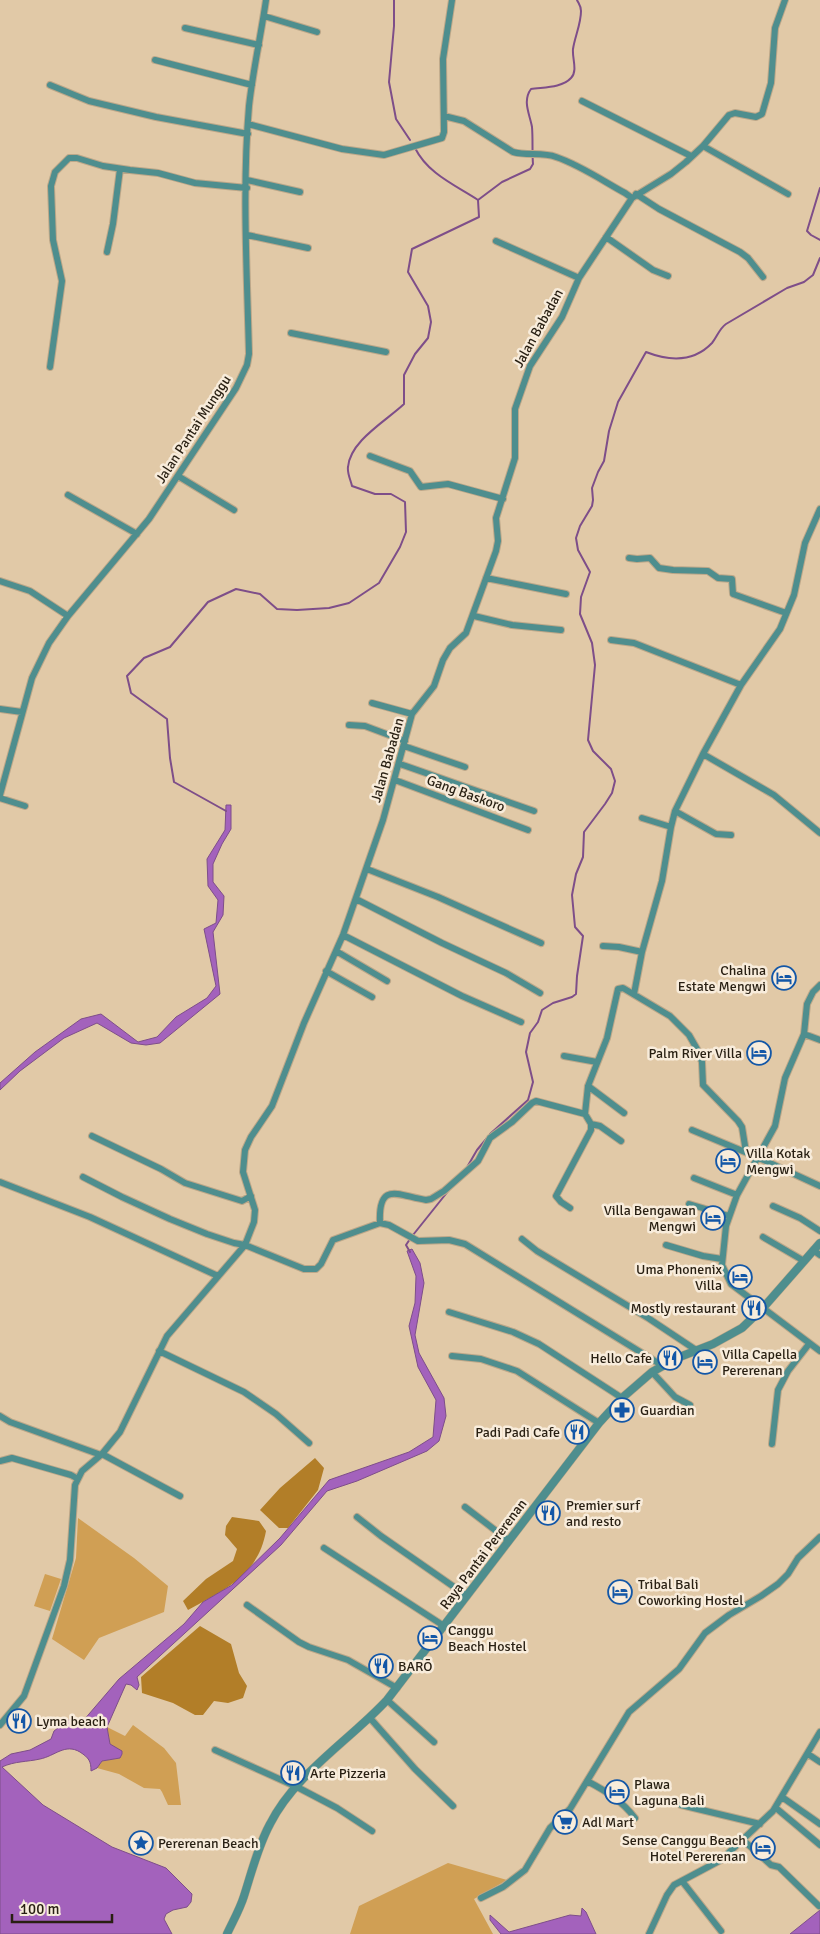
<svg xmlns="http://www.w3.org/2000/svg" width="820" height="1934" font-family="Signika,sans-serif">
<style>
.green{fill:#d09f54}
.forest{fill:#b27e28}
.water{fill:#a362bc;stroke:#7e4e89}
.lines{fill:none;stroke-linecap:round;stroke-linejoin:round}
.stream{stroke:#7e4e89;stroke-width:2}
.minor-casing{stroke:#bca789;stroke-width:8}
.tertiary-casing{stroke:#bca789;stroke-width:9}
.minor{stroke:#4e8e8e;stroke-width:6}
.tertiary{stroke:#4e8e8e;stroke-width:8}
.labels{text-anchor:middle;stroke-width:5;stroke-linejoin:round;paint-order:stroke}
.street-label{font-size:14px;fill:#281f12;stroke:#f8ecdb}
.poi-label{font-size:14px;fill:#281f12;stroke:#f8ecdb;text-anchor:start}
</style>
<rect width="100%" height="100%" fill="#e1c9a7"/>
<path class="green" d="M78,1518L134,1558L168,1586L164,1612L99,1638L84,1660L52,1639L76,1558Z
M45,1574L61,1579L50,1611L34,1606Z
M133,1725L164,1748L176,1763L181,1805H168L162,1792L160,1789L144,1788L119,1774L97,1768L102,1761L120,1758L122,1754L110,1744L107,1727L125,1736Z
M448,1863L507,1880L474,1899L493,1934H350L359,1906Z"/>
<path class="forest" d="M315,1458L324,1468L318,1490L288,1528H279L260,1510L280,1488Z
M232,1517L259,1521L266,1531C258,1576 224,1590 188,1610L183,1601L206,1579L233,1561L237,1549L225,1535L226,1526Z
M200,1626L231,1644L239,1673L247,1686L243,1698L228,1703L214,1701L203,1715H195L173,1703L142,1693L141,1677Z"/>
<path class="water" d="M226,805H231V829L222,844L213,864V882L224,896L223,915L213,932L220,994L160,1043L146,1045L131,1043L97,1023L64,1038L20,1071L0,1090V1083L35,1052L81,1019L101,1014L138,1042L157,1037L176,1017L207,998L216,986L204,929L216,923L218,900L208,886L207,859L225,830Z
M412,1249L420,1263L424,1283L415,1335L419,1353L444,1398L446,1416L439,1441L427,1451L357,1481L327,1491L281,1545L137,1677L139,1685L137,1690L131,1685L126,1684L107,1727L110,1744L122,1751V1754L120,1758L102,1761L97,1768L91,1771C91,1761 89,1758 80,1752C65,1743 55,1756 40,1759C27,1762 15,1761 2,1767L43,1805L112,1847L166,1868L192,1894L191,1902L187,1907L173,1910L166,1914L164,1919L172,1934H0V1761L11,1754L30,1750L51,1739L54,1731L70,1719L83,1721L119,1679L184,1624L203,1602L232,1585L280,1538L329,1480L409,1452L433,1437L436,1400L418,1367L409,1326L415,1303L416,1276L407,1251Z
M582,1908L586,1912L596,1934H501L490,1920V1915L509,1932L570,1915L581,1916Z
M820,1910V1934H790Z"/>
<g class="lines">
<path class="stream" d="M394,0V26L389,82L396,119L410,140
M820,188L807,231L811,235L820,240
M478,200L502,182L530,169L533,164C532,152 533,139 532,127C530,115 522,101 531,89C543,87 562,88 571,78C578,71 572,58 573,49C575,36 581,24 581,11C581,6 579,4 577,0
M226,811L174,782L170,758L167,719L131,693L127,676L144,658L170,647L208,602L236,589L260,594L277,609L297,610L329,608L349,603L379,583L400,547L406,532L405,502L391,494H375L352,486C351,481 347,473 348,467C350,441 386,421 404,404V375L415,354L428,338L431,322L428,306L408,272L412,249L479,217L478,200C455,185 428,174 415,148
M490,1134L528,1100L533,1082L526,1052L530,1033L538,1022L542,1010L553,1003L572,997L576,994L577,976L583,936L575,927L572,895L576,874L583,857L584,832L605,804L612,793L615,781L611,769L593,751L588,740L595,665L592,643L580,614L581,597L590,572L578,550L576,538L580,526L592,506L593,500L592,488L598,472L604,461L609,431L618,402L646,352C669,361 693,363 712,343C717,337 719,329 726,324L787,288L804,282L813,275L820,258
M466,1169L477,1150L487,1138
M413,1235L449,1190
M410,1252L406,1245L410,1239"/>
<g class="minor-casing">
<path id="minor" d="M264,16L317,32
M185,28L259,45
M155,60L252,85
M50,85L89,101L156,117L248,134
M582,101L691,156
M444,116L464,121L513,152C527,156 542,152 556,157C580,165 603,181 625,193L632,198
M248,124L342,149L384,155L442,138L444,132L443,59L452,0
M703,146L788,194
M247,180L300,192
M636,194L659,209L740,252L748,258L763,277
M247,235L308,248
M606,237L653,270L668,276
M496,241L579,278
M107,252L113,224L120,169
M291,333L386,352
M50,367L62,281L53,240L51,186L55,172L69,158H77L103,166L130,170L158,173L195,183L247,188
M370,456L410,471L421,487L448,484L503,499
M178,476L234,510
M68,495L137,534
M629,558L637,559L650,558L659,568L673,570L708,571L718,578L732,579L733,594L786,613
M486,578L566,594
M0,581L30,591L68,616
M474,616L512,625L561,630
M611,640L634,643L741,685
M372,703L412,714
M0,709L22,712
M349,725L365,726L405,741
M404,746L465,767
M703,754L774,795L820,833
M400,764L534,811
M395,780L528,830
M0,795L32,678L49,643L68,616L149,519L236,388L247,365L249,354C247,272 242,188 249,106C253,70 261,35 266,0
M0,798L25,806
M675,811L716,834L731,835
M642,818L671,827
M367,869L438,897L541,943
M356,899L442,943L506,973L540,993
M343,935L462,996L521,1022
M603,946L619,947L642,952
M336,951L387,981
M326,971L372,997
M820,985L813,992L807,1004L804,1034L785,1078L775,1126L737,1195L726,1226L722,1265L731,1284L820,1351
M634,994L642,952L662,881L671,827L675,811L703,754L741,685L780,629L794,595L805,543L820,509
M804,1034L820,1040
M564,1056L597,1062
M588,1086L624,1113
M585,1114L588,1086L607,1038L618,989L623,988L670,1016L689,1035L697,1049L702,1062L703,1085L738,1121L742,1127L746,1152
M591,1124L600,1126L621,1141
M692,1130L757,1157L820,1186
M92,1136L161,1169L185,1183L242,1201L251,1196
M83,1177L122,1197L170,1219L207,1234L234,1243L245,1245L304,1269H316L321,1264L333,1240L380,1223L389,1225L418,1241L449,1240L465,1244L663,1366
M694,1178L737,1195
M0,1182L90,1217L218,1276
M689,1204L729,1216
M773,1206L800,1218L820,1231
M380,1223C378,1180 399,1196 426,1200L431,1199L444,1191L478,1161L490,1138L512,1122L532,1103L536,1101L585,1114L591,1124V1130L556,1196L561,1202L570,1208
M763,1237L804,1261
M522,1239L537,1251L648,1318L696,1350
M666,1245L703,1256L722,1259
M813,1250L820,1255
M449,1312L513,1332L539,1344L622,1398
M159,1351L244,1392L276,1414L309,1443
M452,1356L481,1359L517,1371L599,1423
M652,1372L675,1397L690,1405
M0,1416L10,1422L101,1455
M772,1444L778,1390L788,1371L809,1344
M102,1454L180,1496
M0,1461L12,1458L71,1475L78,1479
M465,1507L508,1540
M357,1517L381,1536L467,1596
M324,1548L444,1626
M247,1605L299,1642L309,1647L348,1660L397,1688
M387,1700L434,1742
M370,1718L415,1769L453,1806
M0,1725L24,1696L64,1586L70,1560L75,1485L82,1471L102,1454L120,1432L167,1336L245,1245L254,1222L255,1210L243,1172L245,1150L251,1137L272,1106L304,1023L343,935L383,820L412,714L434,686L443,660L450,648L466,633L496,551L498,541L496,518L515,458V409L530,366L562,317L579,278L632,198L671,174L686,162L703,146L729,115L735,113L756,117L762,114L771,83L775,28L785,0
M215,1750L297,1787L337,1808L372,1831
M808,1754L820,1762
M587,1781C606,1791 622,1801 635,1818
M782,1797L820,1824
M681,1805L760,1824
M776,1808L820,1845
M743,1840L771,1865L779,1867L819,1906
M682,1881L721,1931
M481,1898L503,1887L525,1870L550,1828L570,1809L629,1712L679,1669L705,1633L729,1615L761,1596L778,1584L788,1574L798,1558L820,1537
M649,1934L667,1895L674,1885L721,1860L773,1811L820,1732"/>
</g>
<g class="tertiary-casing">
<path id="tertiary" d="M227,1934C233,1921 240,1909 244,1896C252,1871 258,1846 270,1824C295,1774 350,1740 387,1700L599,1423L622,1398L652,1372L677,1358L713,1344L742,1328L762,1309L820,1243"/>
</g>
<use href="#minor" class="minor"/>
<use href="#tertiary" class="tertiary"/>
</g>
<defs>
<g id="hotel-ring" transform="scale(1.25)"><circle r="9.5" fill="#f8ecdb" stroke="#1357a7" stroke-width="1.5"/><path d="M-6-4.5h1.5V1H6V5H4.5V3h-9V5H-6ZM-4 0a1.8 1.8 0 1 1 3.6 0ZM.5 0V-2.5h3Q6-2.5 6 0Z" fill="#1357a7"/></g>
<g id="restaurant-ring" transform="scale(1.25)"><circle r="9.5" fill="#f8ecdb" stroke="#1357a7" stroke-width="1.5"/><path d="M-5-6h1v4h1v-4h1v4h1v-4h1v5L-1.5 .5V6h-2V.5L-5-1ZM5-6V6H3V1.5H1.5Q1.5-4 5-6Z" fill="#1357a7"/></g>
<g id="pharmacy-ring" transform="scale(1.25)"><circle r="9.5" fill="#f8ecdb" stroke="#1357a7" stroke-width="1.5"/><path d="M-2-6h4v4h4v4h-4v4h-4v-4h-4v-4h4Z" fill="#1357a7"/></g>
<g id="supermarket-ring" transform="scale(1.25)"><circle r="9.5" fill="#f8ecdb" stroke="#1357a7" stroke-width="1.5"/><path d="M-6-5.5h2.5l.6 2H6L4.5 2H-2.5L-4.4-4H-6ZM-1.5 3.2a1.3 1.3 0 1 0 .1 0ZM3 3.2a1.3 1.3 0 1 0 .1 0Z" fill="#1357a7"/></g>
<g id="sight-ring" transform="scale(1.25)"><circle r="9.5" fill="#f8ecdb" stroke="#1357a7" stroke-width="1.5"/><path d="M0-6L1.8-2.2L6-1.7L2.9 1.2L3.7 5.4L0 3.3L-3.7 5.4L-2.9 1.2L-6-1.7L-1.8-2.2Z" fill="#1357a7"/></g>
</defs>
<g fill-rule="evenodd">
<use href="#hotel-ring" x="784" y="978"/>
<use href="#hotel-ring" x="759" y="1053"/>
<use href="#hotel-ring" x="728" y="1161"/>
<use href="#hotel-ring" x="713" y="1218"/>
<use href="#hotel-ring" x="740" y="1277"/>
<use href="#restaurant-ring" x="754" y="1308"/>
<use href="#restaurant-ring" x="670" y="1358"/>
<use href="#hotel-ring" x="705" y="1362"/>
<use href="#pharmacy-ring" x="622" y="1410"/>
<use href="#restaurant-ring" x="577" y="1432"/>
<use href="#restaurant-ring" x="548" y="1513"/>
<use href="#hotel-ring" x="620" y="1592"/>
<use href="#hotel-ring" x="430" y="1638"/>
<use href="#restaurant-ring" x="381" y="1666"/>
<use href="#restaurant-ring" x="19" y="1721"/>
<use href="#restaurant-ring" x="293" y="1773"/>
<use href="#hotel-ring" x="617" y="1792"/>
<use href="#supermarket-ring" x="565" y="1822"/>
<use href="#sight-ring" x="141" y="1843"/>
<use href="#hotel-ring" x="763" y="1848"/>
</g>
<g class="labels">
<g class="street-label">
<text transform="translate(538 328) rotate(-61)" y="5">Jalan Babadan</text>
<text transform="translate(193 429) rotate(-57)" y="5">Jalan Pantai Munggu</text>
<text transform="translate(387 760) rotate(-74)" y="5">Jalan Babadan</text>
<text transform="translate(466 793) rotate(20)" y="5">Gang Baskoro</text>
<text transform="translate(483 1554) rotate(-53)" y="5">Raya Pantai Pererenan</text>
</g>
<g class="poi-label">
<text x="766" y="975" text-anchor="end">Chalina<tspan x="766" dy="16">Estate Mengwi</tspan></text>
<text x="742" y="1058" text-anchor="end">Palm River Villa</text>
<text x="746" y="1158">Villa Kotak<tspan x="746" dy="16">Mengwi</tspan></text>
<text x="696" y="1215" text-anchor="end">Villa Bengawan<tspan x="696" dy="16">Mengwi</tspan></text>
<text x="722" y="1274" text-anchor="end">Uma Phonenix<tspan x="722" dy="16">Villa</tspan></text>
<text x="736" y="1313" text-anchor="end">Mostly restaurant</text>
<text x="722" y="1359">Villa Capella<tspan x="722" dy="16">Pererenan</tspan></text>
<text x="652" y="1363" text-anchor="end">Hello Cafe</text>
<text x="640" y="1415">Guardian</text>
<text x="560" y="1437" text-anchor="end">Padi Padi Cafe</text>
<text x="566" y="1510">Premier surf<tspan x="566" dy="16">and resto</tspan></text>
<text x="638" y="1589">Tribal Bali<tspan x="638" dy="16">Coworking Hostel</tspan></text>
<text x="448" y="1635">Canggu<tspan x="448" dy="16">Beach Hostel</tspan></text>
<text x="398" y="1671">BARŌ</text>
<text x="36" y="1726">Lyma beach</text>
<text x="310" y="1778">Arte Pizzeria</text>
<text x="634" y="1789">Plawa<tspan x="634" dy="16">Laguna Bali</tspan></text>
<text x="582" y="1827">Adl Mart</text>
<text x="746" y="1845" text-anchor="end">Sense Canggu Beach<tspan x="746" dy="16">Hotel Pererenan</tspan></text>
<text x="158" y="1848">Pererenan Beach</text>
</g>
</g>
<path d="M12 1914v8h100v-8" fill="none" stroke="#281f12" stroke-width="2.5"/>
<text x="20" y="1914" font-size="15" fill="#281f12" stroke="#f8ecdb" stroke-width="4" paint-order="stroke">100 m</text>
</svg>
